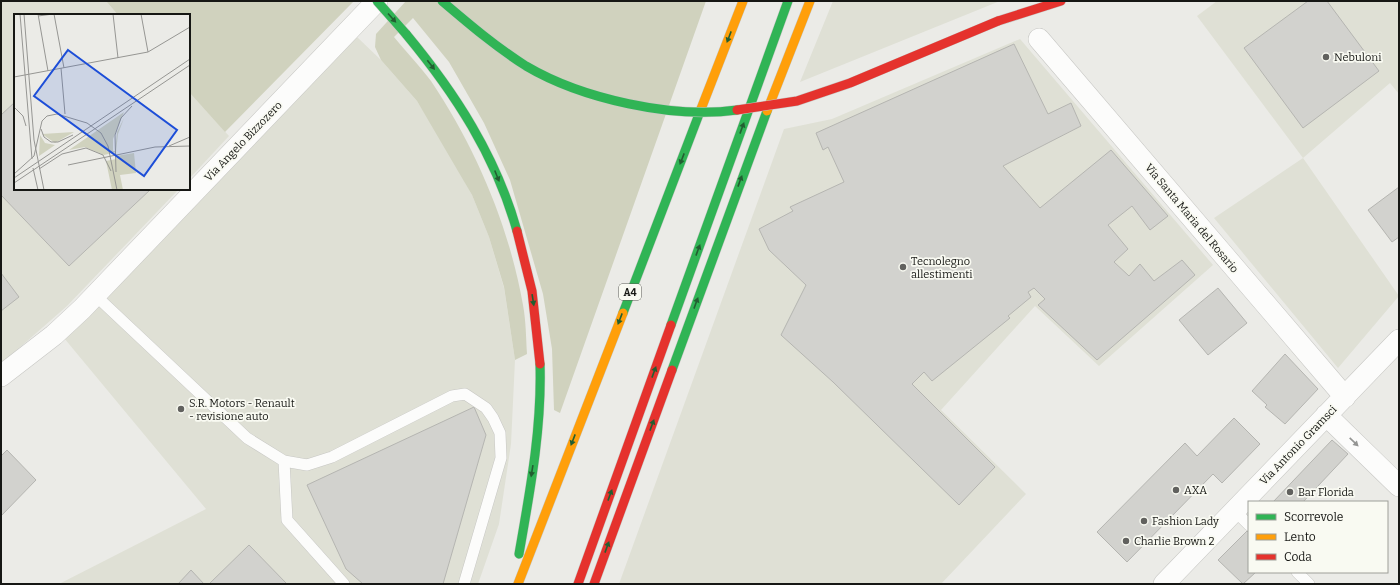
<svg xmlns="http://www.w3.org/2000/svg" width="1400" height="585" font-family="Bitter,serif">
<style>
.built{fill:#dfe0d5}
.green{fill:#d0d2be}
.building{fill:#d2d2ce;stroke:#b5b5b1}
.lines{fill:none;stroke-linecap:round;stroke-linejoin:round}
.lane-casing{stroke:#c7c7c4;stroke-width:12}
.street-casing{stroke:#c7c7c4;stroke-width:22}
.fast-casing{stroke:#c7c7c4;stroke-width:10}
.slow-casing{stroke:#c7c7c4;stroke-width:10}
.jam-casing{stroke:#c7c7c4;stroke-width:10}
.lane{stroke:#fcfcfb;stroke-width:11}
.street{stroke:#fcfcfb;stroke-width:21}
.fast{stroke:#30b455;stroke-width:9}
.slow{stroke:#ff9f0a;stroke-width:9}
.jam{stroke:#e5322d;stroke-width:9}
.fast-bridge-casing{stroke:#c7c7c4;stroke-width:10;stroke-linecap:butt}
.jam-bridge-casing{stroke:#c7c7c4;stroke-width:10;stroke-linecap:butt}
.fast-bridge{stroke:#30b455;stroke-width:9}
.jam-bridge{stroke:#e5322d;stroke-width:9}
.oneway{fill:#225e31}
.oneway2{fill:#949593}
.poi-dot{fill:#61615e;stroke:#f9faf2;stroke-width:1.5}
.labels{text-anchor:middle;stroke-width:3.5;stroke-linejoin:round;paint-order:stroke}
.shield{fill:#f9faf2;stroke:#5a5b57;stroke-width:1}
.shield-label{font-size:10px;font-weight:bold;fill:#161714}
.poi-label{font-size:11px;fill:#161714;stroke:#f9faf2;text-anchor:start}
.street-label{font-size:11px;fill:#161714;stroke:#f9faf2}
.inset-road{fill:none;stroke:#969693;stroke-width:1}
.view{fill:#1d4ed8;fill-opacity:0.15;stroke:#1d4ed8;stroke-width:2}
.inset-edge{fill:none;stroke:#161714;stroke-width:2}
</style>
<rect width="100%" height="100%" fill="#ebebe7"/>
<path class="built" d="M1,1H106L118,15H15V189H179L67,306L1,364Z
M833,1H1000L800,82Z
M1217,1H1399V94L1390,83L1303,158L1399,296L1338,368L1214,218L1303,158L1197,16Z
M357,37L381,60L417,101L445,146L472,195L489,237L504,288L515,360L511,444L499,524L478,584H59L206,509L64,338Z
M1020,39L1213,265L1099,366L1035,306L941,410L1026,494L941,584H619L784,129L832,119Z
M189,92L229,136L189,179Z"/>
<path class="green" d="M106,1H354L225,132L189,92V15H118Z
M406,1H706L560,413L554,410L552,349L543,294L510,180L484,123L449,62L413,18L394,37C406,52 420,66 431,81C476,148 509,226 523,305C526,321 526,338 527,354L515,360L504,287L489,237L472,195L417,101L381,60L375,47L376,34Z"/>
<path class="building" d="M1308,1H1327L1379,71L1303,128L1244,48Z
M1014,44L1048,114L1071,103L1081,126L1003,166L1040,208L1111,150L1168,216L1150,230L1132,206L1108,225L1128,249L1114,262L1129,276L1140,264L1154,281L1182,260L1195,275L1097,360L1038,305L1045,299L1034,288L1028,292L1031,297L1008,316L1010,318L932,381L924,372L912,384L995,467L959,505L833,382L781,335L806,285L769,250L759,229L793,211L790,207L844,182L828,147L823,150L816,133Z
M15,102V189L150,190L69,266L1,195V115Z
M1399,187V237L1392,242L1368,210Z
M1,273L19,297L1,311Z
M1218,288L1247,323L1208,355L1179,320Z
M1285,354L1318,389L1285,424L1265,407L1267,405L1252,391Z
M474,407L486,435L443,584H363L346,569L307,485Z
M1234,418L1260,444L1222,483L1213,474L1127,562L1097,532L1185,443L1197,456Z
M1332,440L1348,454L1303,502H1273Z
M7,450L36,480L1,516V456Z
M1247,531L1249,533V572H1256L1243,584L1218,560Z
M249,545L287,584H209Z
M191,570L204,584H178Z"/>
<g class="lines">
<g class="lane-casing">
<path id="lane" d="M95,295L247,438L284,461L307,465L332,457L452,396L465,394L486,408L493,418L500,433L501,458L464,584
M284,461L287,520L344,584
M1235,511L1249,525
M1297,572L1309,584"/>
</g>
<g class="street-casing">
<path id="street" d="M1039,39L1345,397
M1,376L54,335L82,309L377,1
M1326,415L1399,486
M1164,584L1399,340"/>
</g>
<g class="fast-casing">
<path id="fast" d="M406,34C455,93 496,156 517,231
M623,313L701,109
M671,325L788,1
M672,370L767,111
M519,554C530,491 542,428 540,364"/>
</g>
<g class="slow-casing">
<path id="slow" d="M701,109L743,1
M767,111L810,1
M518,584L623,313"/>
</g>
<g class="jam-casing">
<path id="jam" d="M998,21L1061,1
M517,231L532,291L540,364
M578,584L671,325
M594,584L672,370"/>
</g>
<use href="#lane" class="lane"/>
<use href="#street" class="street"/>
<use href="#fast" class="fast"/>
<use href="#slow" class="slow"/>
<use href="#jam" class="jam"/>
<g class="fast-bridge-casing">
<path id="fast-bridge" d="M377,1L406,34
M442,1C469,24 496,47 526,66C582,99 673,119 737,110"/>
</g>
<g class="jam-bridge-casing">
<path id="jam-bridge" d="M737,110L797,101L850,83L998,21"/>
</g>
<use href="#fast-bridge" class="fast-bridge"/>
<use href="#jam-bridge" class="jam-bridge"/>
</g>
<defs><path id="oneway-solid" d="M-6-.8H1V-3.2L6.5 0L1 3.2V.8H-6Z"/></defs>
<g class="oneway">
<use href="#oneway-solid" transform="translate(392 18) rotate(48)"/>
<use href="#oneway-solid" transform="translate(729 37) rotate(111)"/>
<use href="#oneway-solid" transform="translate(431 65) rotate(52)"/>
<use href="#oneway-solid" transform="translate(742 128) rotate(-70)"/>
<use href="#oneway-solid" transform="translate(682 159) rotate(111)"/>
<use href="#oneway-solid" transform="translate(497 176) rotate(68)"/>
<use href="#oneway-solid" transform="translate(740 181) rotate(-70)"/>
<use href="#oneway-solid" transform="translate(698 250) rotate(-70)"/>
<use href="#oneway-solid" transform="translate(533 300) rotate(81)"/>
<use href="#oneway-solid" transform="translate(696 303) rotate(-70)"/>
<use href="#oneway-solid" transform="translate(620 319) rotate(111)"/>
<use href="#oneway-solid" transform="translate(654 372) rotate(-70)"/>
<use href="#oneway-solid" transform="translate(652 425) rotate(-70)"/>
<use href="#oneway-solid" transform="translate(573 440) rotate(111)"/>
<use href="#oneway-solid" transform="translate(532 471) rotate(99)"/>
<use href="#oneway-solid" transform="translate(610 495) rotate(-70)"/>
<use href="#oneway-solid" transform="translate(607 547) rotate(-70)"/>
</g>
<use class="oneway2" href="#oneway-solid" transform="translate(1354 442) rotate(44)"/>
<g class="poi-dot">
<circle cx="1326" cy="57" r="4"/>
<circle cx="903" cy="267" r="4"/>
<circle cx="181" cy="409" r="4"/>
<circle cx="1176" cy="490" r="4"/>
<circle cx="1290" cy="492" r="4"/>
<circle cx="1144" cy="521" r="4"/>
<circle cx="1126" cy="541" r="4"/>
</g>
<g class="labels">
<rect class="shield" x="619" y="284" width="22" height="16" rx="3"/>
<g class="shield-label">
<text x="630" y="296">A4</text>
</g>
<g class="poi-label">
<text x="1334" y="61">Nebuloni</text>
<text x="911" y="265">Tecnolegno<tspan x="911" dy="13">allestimenti</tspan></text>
<text x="189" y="407">S.R. Motors - Renault<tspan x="189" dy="13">- revisione auto</tspan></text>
<text x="1184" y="494">AXA</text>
<text x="1298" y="496">Bar Florida</text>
<text x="1152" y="525">Fashion Lady</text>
<text x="1134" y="545">Charlie Brown 2</text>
</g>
<g class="street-label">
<text transform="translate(243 141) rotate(-46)" y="4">Via Angelo Bizzozero</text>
<text transform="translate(1192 218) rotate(50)" y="4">Via Santa Maria del Rosario</text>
<text transform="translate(1298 445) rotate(-46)" y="4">Via Antonio Gramsci</text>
</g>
</g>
<g transform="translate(14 14)">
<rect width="176" height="176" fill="#ebebe7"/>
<path d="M110,98L99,125V137H101L103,118L110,104L104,120L102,138L90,141L71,133L55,136ZM60,118L41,129L28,120ZM26,121L31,129L41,131L25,142ZM120,139L122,159L106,161L109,176H98L92,147L102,145V142Z" fill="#d0d2be"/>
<path class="inset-road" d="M6,0L18,145M10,0L20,126L30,176M24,0L34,57M40,0L50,54M99,0L104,44M127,0L134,38M24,2L39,0M47,54L51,100M0,63L134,38L176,13M0,93L9,102L12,112M27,115L30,123L37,128H44L59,121M155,132L176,123M54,151L141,133L176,132M19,154L24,176M25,155L48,140L72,134L89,141L97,157M102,158L101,121L107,104L118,92M0,160L20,142L28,107L33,102L43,100L73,109L87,119L94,132L103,176M0,164L176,45M0,169L176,51"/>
<path class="view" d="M54,36L163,116L130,162L20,82Z"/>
<rect width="176" height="176" class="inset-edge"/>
</g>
<rect width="1400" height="585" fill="none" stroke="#161714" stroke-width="4"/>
<rect x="1248" y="501" width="140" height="72" fill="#f9faf2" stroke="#9e9f99"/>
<rect x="1256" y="514" width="20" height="6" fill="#30b455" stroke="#9e9f99"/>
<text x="1284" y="521" font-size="12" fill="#161714">Scorrevole</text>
<rect x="1256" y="534" width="20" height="6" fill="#ff9f0a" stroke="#9e9f99"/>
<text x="1284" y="541" font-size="12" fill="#161714">Lento</text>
<rect x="1256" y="554" width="20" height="6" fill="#e5322d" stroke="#9e9f99"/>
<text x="1284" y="561" font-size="12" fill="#161714">Coda</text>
</svg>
